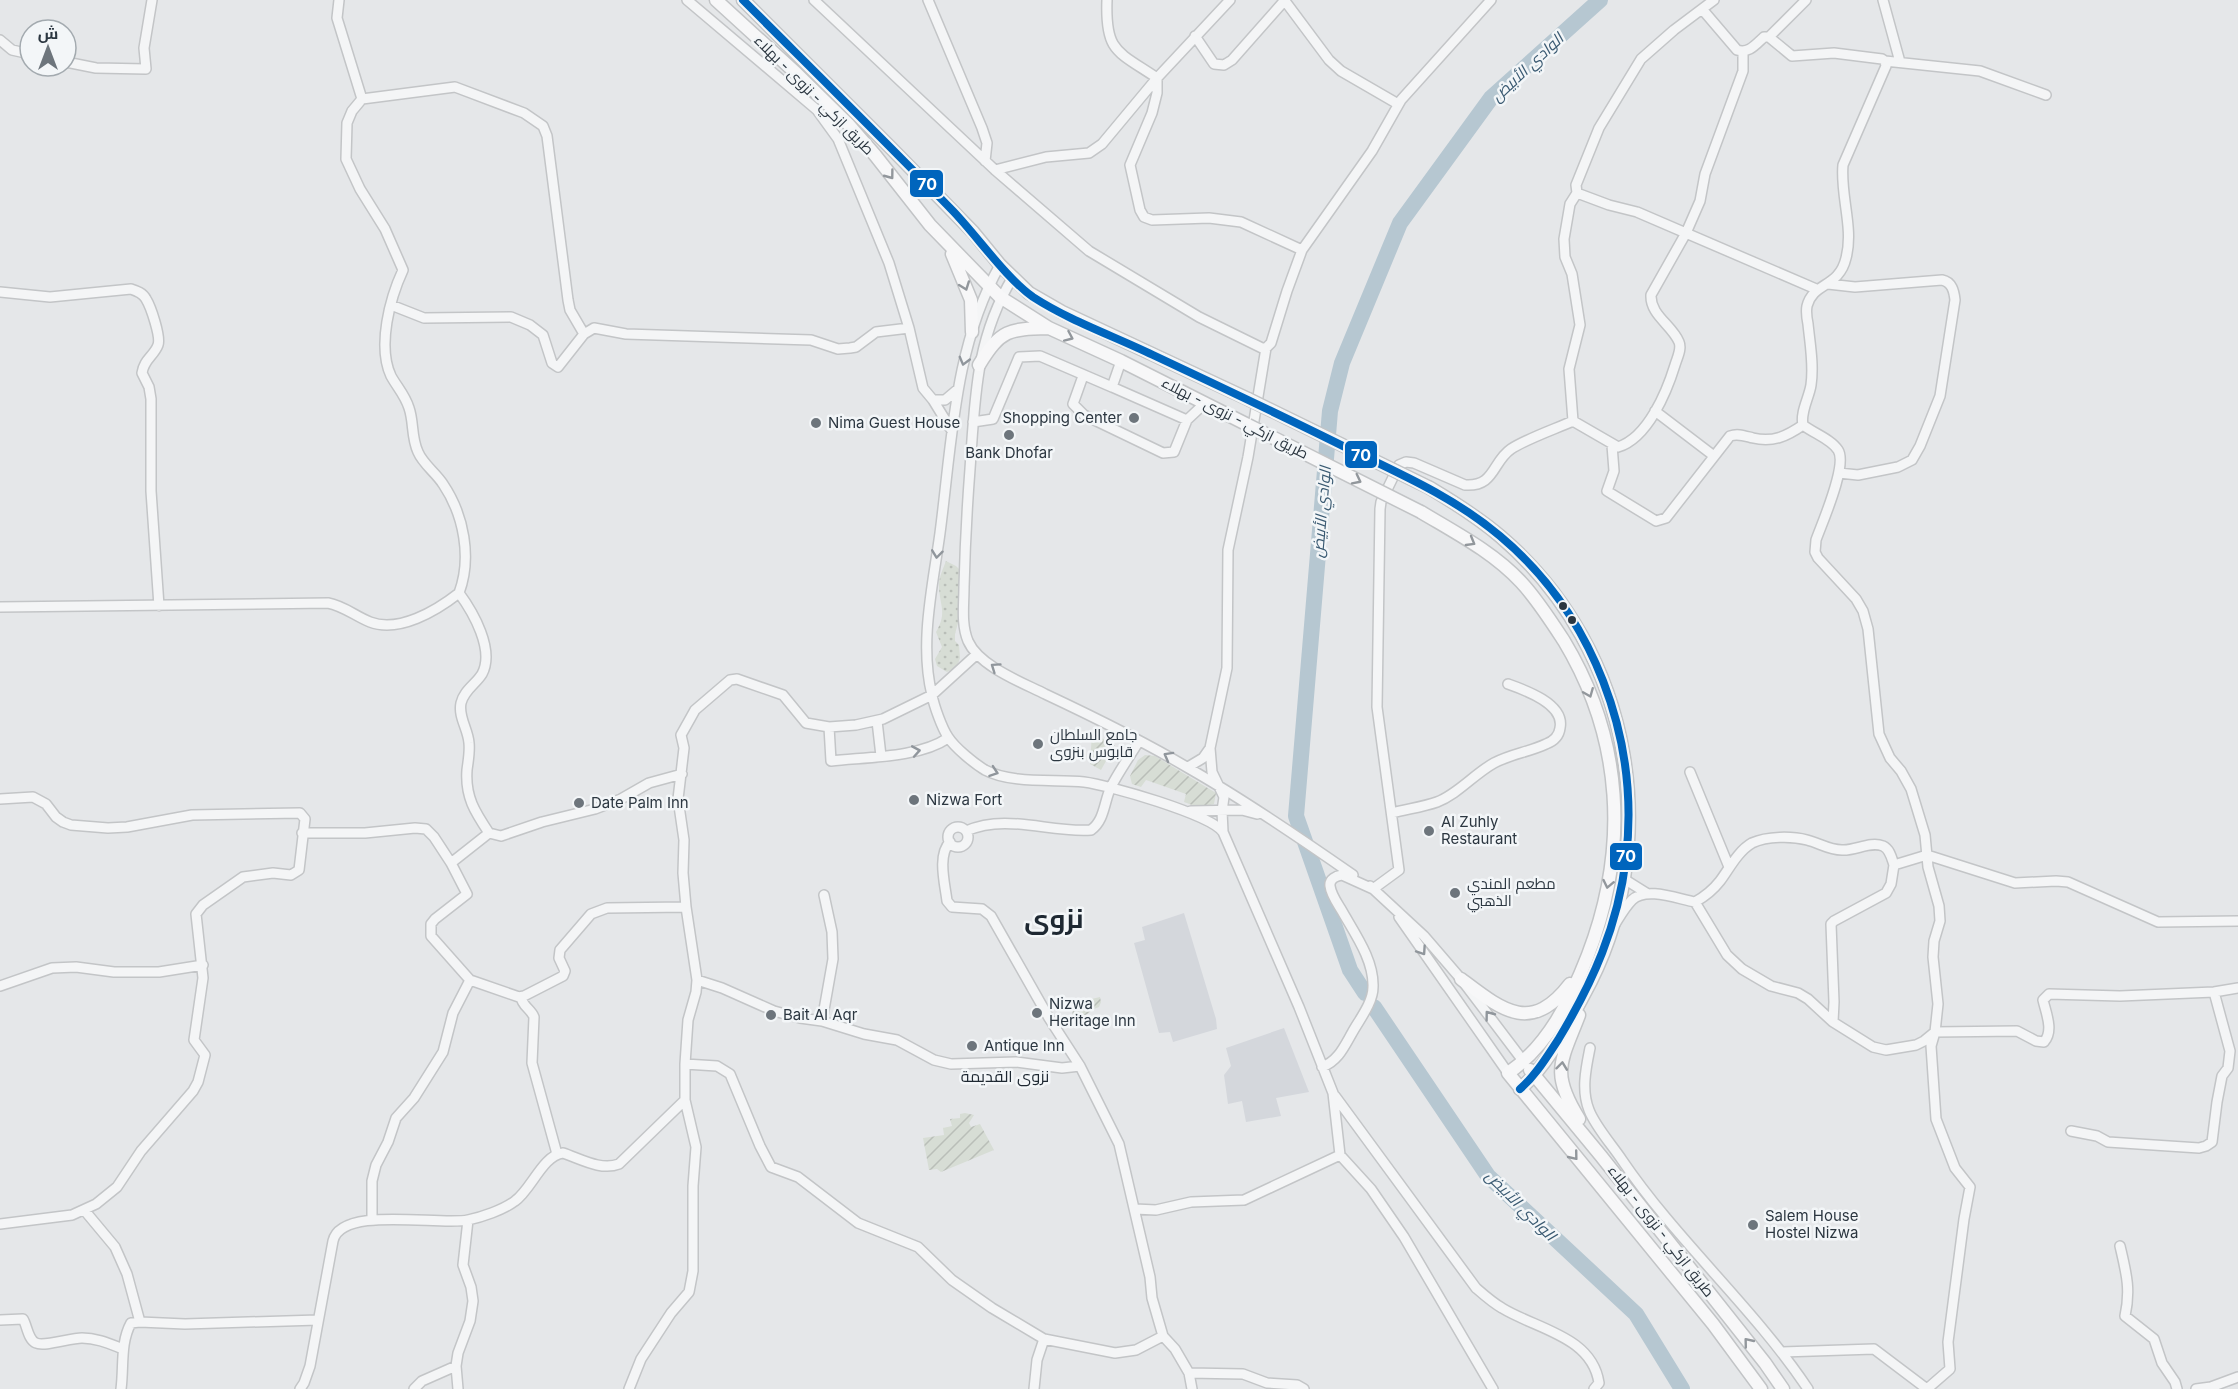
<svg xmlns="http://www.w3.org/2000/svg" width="2238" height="1389" font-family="Inter,Cairo,sans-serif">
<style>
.built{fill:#d4d7dc}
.grass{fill:url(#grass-dots)}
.garden{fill:url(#garden-furrows)}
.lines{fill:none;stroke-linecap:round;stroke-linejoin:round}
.river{stroke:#b6c7d1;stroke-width:16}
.minor-casing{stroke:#c3c5c7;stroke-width:12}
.major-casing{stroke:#c2c4c6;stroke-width:15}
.minor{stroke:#f4f5f6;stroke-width:9}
.major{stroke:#f7f7f8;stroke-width:12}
.major-bridge-casing{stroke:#c2c4c6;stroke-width:15;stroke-linecap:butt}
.major-bridge{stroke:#f7f7f8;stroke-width:12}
.bus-1-casing{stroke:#f3f6f8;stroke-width:12}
.bus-1{stroke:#0065bd;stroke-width:8}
.oneway{stroke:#92979c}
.oneway2{stroke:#90969c}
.poi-dot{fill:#6d757c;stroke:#f3f6f8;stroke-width:2}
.bus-dot{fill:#2c3741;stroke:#f3f6f8;stroke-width:2}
.labels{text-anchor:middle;stroke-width:5;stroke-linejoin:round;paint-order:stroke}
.street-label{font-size:15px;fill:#2c3741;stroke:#f3f6f8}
.poi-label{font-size:15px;fill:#2c3741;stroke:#f3f6f8;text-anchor:start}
.water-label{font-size:16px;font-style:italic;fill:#3a5a72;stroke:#f3f6f8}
.neighbourhood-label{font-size:16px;fill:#1e2832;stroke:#f3f6f8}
.town-label{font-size:27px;font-weight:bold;fill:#1e2832;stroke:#f3f6f8}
.line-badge{stroke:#f3f6f8;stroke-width:2}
.badge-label{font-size:16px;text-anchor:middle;font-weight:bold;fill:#fff}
</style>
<defs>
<pattern id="grass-dots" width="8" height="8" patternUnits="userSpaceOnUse" patternTransform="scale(1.5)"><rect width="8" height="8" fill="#d7ddd5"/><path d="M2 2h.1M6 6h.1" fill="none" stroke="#b9beb8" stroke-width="1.8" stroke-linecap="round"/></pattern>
<pattern id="garden-furrows" width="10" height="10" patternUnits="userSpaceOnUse" patternTransform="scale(1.5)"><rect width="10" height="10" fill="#d7ddd5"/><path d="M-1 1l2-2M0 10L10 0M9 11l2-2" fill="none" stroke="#b9beb8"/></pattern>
</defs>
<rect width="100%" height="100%" fill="#e5e7e9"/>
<path class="built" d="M1184,913L1216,1019L1217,1029L1173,1042L1170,1032L1159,1033L1134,943L1145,940L1142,927Z
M1284,1028L1309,1092L1276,1098L1281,1116L1246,1122L1242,1101L1228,1104L1224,1075L1231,1066L1226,1048Z"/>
<path class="grass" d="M946,561L956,566L960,570L958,623L955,634V641L959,645L960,658L957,667L947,672L937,666L935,659L942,647L936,632C948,612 939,605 939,585C939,577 943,569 946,561Z"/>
<path class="garden" d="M1092,733L1115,745L1101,770L1090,764Z
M1145,755L1155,756L1216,793L1214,804L1200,808L1184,802L1186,794L1146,780L1141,787L1132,784L1130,776L1138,760Z
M1100,997L1101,1002L1099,1007C1087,1011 1083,1021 1072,1026L1073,1000L1083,1001Z
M965,1113L974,1115L969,1123L971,1127L980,1124L994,1150L941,1172L937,1169L929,1170L923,1138L944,1135L943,1128L952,1126L950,1119L960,1118V1114Z"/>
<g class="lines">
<path class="river" d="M1365,993L1350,970L1296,816L1330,411L1342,363L1400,223L1491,98L1600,0
M1374,1007L1488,1176L1636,1314L1682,1389"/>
<g class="minor-casing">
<path id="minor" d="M687,0L817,110L838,139L889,263L909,328L923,388L933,400L952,431
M814,0L995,170L1089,251L1199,317L1262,348H1266L1271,343L1287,291L1302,250L1372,151L1401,100L1491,0
M928,0L982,128L987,143L985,161
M1107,0C1105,52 1117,51 1157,78V93L1152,113L1130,165L1140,210L1144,217L1152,220L1209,218L1241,222L1302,250
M1883,0L1900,62
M1285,1L1329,60L1341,71L1398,104
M1702,9L1737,50C1749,54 1756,44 1764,37H1769L1792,56L1834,53L1882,59L1885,61L1980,71L2046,95
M1195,36L1214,64L1224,65L1232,60L1285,0
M1769,37L1806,0
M0,40L12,50L30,54
M1885,61L1886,66L1843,165C1840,195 1854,228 1846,258C1839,288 1813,282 1807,306C1806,311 1807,319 1808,324C1810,344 1814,365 1811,385C1809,398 1800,412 1803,425C1813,433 1831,439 1838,450C1848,465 1822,523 1816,540L1815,552L1818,558L1856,599L1863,611L1868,629L1879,734L1890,758L1901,771L1911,789L1925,835L1928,867L1939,906L1940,921L1934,941L1933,957L1938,1004L1935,1032L1931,1046L1936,1119L1955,1168L1970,1187L1964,1219L1948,1342L1950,1369L1927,1389
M66,62L96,68L146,69L144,48L152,0
M362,99L455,87L524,113L543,126L547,136L568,300L570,310L584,334
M995,170L1046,157L1089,153L1102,144L1157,78L1230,0
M1577,193L1609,205L1637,212L1816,289
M1000,265C954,346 952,442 940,533C933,585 919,643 932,695C934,706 942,728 948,737C955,748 975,764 985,770C1011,784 1055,779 1084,782C1108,785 1210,814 1223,832
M1013,277C975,339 975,400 970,469C967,508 965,547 964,587C964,605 961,624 968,641C979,666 1021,682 1045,694C1094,717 1143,741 1190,769C1246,801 1300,838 1353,875
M1828,284L1855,287L1942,280C1952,282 1954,291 1955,300L1940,396L1920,446L1912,460L1898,467L1858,475L1839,473
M0,292L50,297L131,289C137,291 143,293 146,299C151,307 161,337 158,345C154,356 144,359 142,373L149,387L151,399V491L159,606
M391,305L424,318L511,317L530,325L543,335L552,363L558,367L584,334L594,328L626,334L811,340L838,349L850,348L856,347L876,332L909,328
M1266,348L1248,457L1228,550L1227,668L1210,748L1212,772L1224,797L1222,811L1223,832L1299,1007L1333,1093L1340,1155L1371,1189L1404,1237L1493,1389
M1121,361L1112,387L1187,420L1204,404
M1083,376L1073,404L1084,415L1163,453L1174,452L1187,420
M933,400H945L958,389
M1655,411L1714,456
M1573,421L1569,369L1580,325L1572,274L1565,257L1564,239L1570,204L1577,193L1576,185L1599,128L1641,59L1674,30L1714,0
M973,422L993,419L1019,357L1040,356L1112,387
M1612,445L1614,471L1607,491L1656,521L1666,518L1730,436C1738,433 1745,436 1753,438C1773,443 1787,436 1803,425
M459,593C473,612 495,650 482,674C476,684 464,690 461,703C458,717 468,729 469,743C470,752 468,762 467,770C465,797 475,812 489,833L501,836L542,822L595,809L621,799L649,783L682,774
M0,607L328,603C344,606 355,616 370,622C399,633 436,611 459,593C472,558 464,515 443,484C436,473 423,464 418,452C411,437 414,422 409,408C405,395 397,387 391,376C377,346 390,298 403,270L385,229L360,189L346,159L347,123L352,111L362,99L337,18L339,0
M877,721L881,756
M829,727L831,761C866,757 919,758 948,738
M1188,767L1203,758L1210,748
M1690,772L1729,867
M0,799L33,797L46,804L56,817L63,822L71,825L108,828L127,827L192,815L300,813L305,819L299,870L291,875L273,873L243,877L203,905L196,914L203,978L194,1040L205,1055L198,1082L193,1091L141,1151L117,1187L96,1204L72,1215L0,1224
M1191,811L1242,810L1257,814
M1392,813C1407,809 1423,807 1437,802C1458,794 1474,774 1494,763C1511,754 1529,752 1546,744C1554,741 1559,736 1560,728C1565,704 1525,690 1508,684
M948 837a10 10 0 1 1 20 0a10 10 0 1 1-20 0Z
M966,831C1007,813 1049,833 1091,830C1105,820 1104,801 1111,787C1119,771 1130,756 1139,741
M302,833H365L415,828L426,829L434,837L451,863L467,894L435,919L431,924V936L470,980L519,997L524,996L563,976L565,971L559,958L560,950L591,914L607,908L686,907
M950,842C937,855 945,884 947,901L952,907L982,909L991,916L1049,1018L1080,1066L1119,1144L1150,1277L1152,1298L1163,1336L1175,1349L1189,1373L1192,1389
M451,863L489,833
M1624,879L1648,894
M1370,886L1424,936L1461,979L1524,1062
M1695,902L1727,955L1742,969L1771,986L1798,993L1808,999L1833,1022L1873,1047L1886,1050L1916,1045L1924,1041L1935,1032L2017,1031L2036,1041L2044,1042C2054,1031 2046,1013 2043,1000L2049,994L2120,996L2214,992L2238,988
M1399,917L1508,1073
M1615,924C1620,916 1625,907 1632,900C1646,886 1678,899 1695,902C1704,897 1713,890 1720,881C1729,869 1738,851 1752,843C1767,836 1792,836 1807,840C1819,843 1829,850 1842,850C1855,851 1870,841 1883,846C1890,849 1892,859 1894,865L1927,855L2015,883L2056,881L2068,882L2158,922L2238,921
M697,980L722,988L774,1011L800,1018L822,1021L864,1034L897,1040L934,1060L951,1064L1016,1062L1062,1068L1080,1066
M0,986L52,968L76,967L114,972H159L203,965
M521,997C522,1006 531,1009 534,1017L532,1063L557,1154
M822,1021L833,959L832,932L824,895
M1833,1022L1834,1002L1831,924L1834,921L1886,893L1891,884L1894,865
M1590,1048C1586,1068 1581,1090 1589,1110C1595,1126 1612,1145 1622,1160C1677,1241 1753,1307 1808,1389
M685,1064L717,1066L730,1074L760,1146L771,1167L798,1177L858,1223L918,1247L952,1280L992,1308L1044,1339L1115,1353L1136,1350L1163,1336
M1322,1067C1338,1061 1344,1047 1352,1033C1359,1020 1373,1003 1373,987C1374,960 1355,934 1342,911C1338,904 1331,895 1330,886C1329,879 1336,876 1342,875L1373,889L1399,870L1377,707L1380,509L1381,502L1399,465L1406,462L1414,463L1465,485C1495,487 1492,462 1511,449C1526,439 1555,429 1573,421L1618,447C1648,438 1667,391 1675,365C1677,358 1682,349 1679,342C1672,325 1650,315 1651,295L1686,233L1700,201L1705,174L1743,71V52
M1335,1096L1476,1288C1484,1295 1493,1303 1502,1308C1536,1329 1592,1336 1599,1383L1594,1389
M2071,1131L2097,1136L2108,1142L2199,1148L2206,1146L2212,1142L2217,1102L2222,1076L2228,1068L2230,1051L2214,992
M1135,1209L1156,1210L1191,1202L1244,1200L1340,1155
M85,1211L115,1247L127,1274L140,1322
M372,1220V1181L376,1165L388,1142L396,1118L414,1098L443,1052L453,1013L470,980
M2120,1246C2126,1272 2131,1289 2125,1316L2154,1339L2162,1363L2175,1382L2177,1389
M0,1320L23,1319C27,1325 28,1340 36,1343C44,1347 70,1338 82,1338C97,1338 110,1344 123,1349
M1782,1352L1874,1349L1927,1389
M1189,1373L1243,1374L1267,1383L1297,1385L1304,1389
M121,1389C124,1367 120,1343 131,1323L140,1322L185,1324L318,1320
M300,1389L304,1383L310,1366L333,1241C341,1205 440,1226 468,1220C482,1217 503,1210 515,1201C531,1190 543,1155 563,1153C581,1159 601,1171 619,1164L685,1100
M414,1389L422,1381L456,1366
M458,1389L456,1366L458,1353L470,1321L473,1301L471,1287L463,1265L468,1220
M629,1389L641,1359L671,1313L689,1292L693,1271V1186L696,1147L685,1100V1064L688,1020L696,992L697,980L686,907L683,873L684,840L678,799L684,748L681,735L695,710L730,680L737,679L783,695L806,723L829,727L856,725L883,719L932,695L977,654
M1034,1389L1037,1360L1044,1339
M2196,1389L2211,1387L2238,1377"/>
</g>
<g class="major-casing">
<path id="major" d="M716,0L796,73L848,124L875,155L930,225L1000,297L1049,328L1121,361L1248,425
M743,0L891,148L973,232L1000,265L1029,293L1062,312L1248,399
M952,254L971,300L972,332
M979,365C1001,329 1009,329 1049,328
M1430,488C1455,503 1479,518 1501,537C1633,650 1667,845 1583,996C1566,1028 1548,1065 1520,1089
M1421,512C1456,533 1493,552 1521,582C1537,599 1551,621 1564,641C1623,739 1629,848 1588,955C1571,999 1548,1046 1508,1073L1713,1324L1761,1389
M1461,979C1502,1010 1531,1035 1570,984
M1530,1070L1601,1156L1765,1363L1783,1389
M1579,1119C1550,1072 1561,1062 1579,1015"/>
</g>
<use href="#minor" class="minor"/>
<use href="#major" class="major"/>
<g class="major-bridge-casing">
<path id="major-bridge" d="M1248,399L1430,488
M1248,425L1421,512"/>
</g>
<use href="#major-bridge" class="major-bridge"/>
<g class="bus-1-casing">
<path id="bus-1" d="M743,0C813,70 884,140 953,211C977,236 1006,278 1033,297C1070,321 1114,336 1153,355C1219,386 1285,417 1351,450C1403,475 1455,498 1500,536C1593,614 1640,738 1626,858C1618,926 1593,982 1558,1040C1546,1058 1536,1075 1520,1089"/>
</g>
<use href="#bus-1" class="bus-1"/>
</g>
<defs><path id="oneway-chevron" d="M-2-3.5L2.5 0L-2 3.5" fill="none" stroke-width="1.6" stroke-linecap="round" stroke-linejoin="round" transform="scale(1.5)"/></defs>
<g class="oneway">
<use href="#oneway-chevron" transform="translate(890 175) rotate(53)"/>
<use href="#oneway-chevron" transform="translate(965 286) rotate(70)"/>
<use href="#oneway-chevron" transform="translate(1069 337) rotate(24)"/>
<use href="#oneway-chevron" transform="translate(1357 480) rotate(27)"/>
<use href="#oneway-chevron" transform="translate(1471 542) rotate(30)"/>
<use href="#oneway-chevron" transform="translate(1589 693) rotate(68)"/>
<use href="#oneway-chevron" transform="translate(1608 884) rotate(102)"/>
<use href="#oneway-chevron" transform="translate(1562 1066) rotate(-83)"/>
<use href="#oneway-chevron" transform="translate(1574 1156) rotate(51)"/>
<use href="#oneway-chevron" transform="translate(1748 1342) rotate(-129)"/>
</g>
<g class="oneway2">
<use href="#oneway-chevron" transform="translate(964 361) rotate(105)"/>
<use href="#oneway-chevron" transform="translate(937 554) rotate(97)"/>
<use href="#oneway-chevron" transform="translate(995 667) rotate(-145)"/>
<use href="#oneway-chevron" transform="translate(916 751) rotate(-10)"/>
<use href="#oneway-chevron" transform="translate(1168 756) rotate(-151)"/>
<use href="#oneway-chevron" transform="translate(994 772) rotate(19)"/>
<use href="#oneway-chevron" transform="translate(1422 951) rotate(56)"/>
<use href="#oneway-chevron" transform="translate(1489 1015) rotate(-127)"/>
</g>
<g class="poi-dot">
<circle cx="1134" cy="418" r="6"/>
<circle cx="816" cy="423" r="6"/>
<circle cx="1009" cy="435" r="6"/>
<circle cx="1038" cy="744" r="6"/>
<circle cx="914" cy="800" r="6"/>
<circle cx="579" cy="803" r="6"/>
<circle cx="1429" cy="831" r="6"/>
<circle cx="1455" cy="893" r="6"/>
<circle cx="1037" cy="1013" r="6"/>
<circle cx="771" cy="1015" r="6"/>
<circle cx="972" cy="1046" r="6"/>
<circle cx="1753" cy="1225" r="6"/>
</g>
<g class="bus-dot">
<circle cx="1563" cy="606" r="5"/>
<circle cx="1572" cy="620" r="5"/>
</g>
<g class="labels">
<g class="street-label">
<text transform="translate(814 95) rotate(45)" y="5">طريق ازكي - نزوى - بهلاء</text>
<text transform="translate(1235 418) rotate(27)" y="5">طريق ازكي - نزوى - بهلاء</text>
<text transform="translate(1661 1231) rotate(52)" y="5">طريق ازكي - نزوى - بهلاء</text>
</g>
<g class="poi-label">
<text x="1122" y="423" text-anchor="end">Shopping Center</text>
<text x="828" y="428">Nima Guest House</text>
<text x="1009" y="458" text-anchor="middle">Bank Dhofar</text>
<text x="1050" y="740">جامع السلطان<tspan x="1050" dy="17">قابوس بنزوى</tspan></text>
<text x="926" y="805">Nizwa Fort</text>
<text x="591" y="808">Date Palm Inn</text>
<text x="1441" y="827">Al Zuhly<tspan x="1441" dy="17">Restaurant</tspan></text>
<text x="1467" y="889">مطعم المندي<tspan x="1467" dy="17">الذهبي</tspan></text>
<text x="1049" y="1009">Nizwa<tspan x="1049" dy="17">Heritage Inn</tspan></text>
<text x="783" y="1020">Bait Al Aqr</text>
<text x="984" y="1051">Antique Inn</text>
<text x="1765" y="1221">Salem House<tspan x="1765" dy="17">Hostel Nizwa</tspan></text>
</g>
<g class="water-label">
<text transform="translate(1527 67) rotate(-43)" y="6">الوادي الأبيض</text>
<text transform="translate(1321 512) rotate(-85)" y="6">الوادي الأبيض</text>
<text transform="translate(1521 1205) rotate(45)" y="6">الوادي الأبيض</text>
</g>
<g class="neighbourhood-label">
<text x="1005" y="1082">نزوى القديمة</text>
</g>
<g class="town-label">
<text x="1054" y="928">نزوى</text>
</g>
</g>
<g class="line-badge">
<rect x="909" y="169" width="35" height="29" rx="6" fill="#0065bd"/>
<rect x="1344" y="440" width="34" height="29" rx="6" fill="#0065bd"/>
<rect x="1609" y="842" width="34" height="29" rx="6" fill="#0065bd"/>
</g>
<g class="badge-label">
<text x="927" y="190">70</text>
<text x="1361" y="461">70</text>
<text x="1626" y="862">70</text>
</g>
<g transform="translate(48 48)"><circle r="28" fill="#f3f6f8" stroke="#a3aaaf" stroke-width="1.5"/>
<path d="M0-4.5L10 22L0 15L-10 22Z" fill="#6d757c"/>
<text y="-9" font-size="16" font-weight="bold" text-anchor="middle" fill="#2c3741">ش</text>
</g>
</svg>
